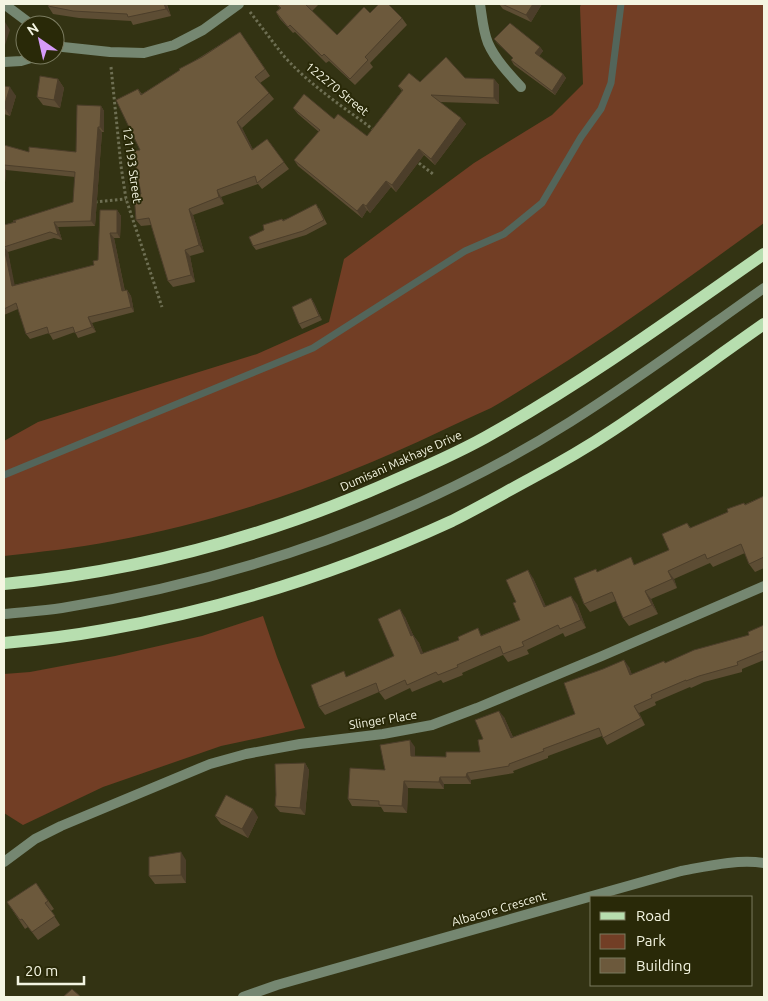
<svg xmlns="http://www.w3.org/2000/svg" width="768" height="1001" font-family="Ubuntu,sans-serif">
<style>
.green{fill:#723e25}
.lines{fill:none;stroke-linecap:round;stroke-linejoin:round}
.stream{stroke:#53655a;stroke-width:7}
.path{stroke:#6e6f53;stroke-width:3;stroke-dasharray:2.5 2.5;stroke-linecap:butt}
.lane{stroke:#758771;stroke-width:10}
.street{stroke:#758771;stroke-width:10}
.primary{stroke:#b7deaf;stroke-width:12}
.wall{fill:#5d4d34}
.shaded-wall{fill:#4c3e2a}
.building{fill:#6c593c;stroke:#4c3e2a}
.labels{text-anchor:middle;stroke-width:4;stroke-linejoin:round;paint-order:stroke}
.street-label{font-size:12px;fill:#f4f5e2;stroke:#292908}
</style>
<rect width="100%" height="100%" fill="#333313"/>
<path class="green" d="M581,4H764V223C692,275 620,328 545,375C527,386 509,398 491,408C474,416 457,423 441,431C336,481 227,520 113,541C77,548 40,552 4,556V441L38,422L257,354L329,322L344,259L474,163L552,115L583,84L580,7Z
M263,616L277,657L305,728L221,746L103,787L23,825L4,813V674L30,672L115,656L202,636Z"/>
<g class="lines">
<path class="stream" d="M4,475L313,348L465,251L504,234L542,203L581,137L601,109L611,83L621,4"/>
<path class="path" d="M250,12C261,26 272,41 283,55C309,85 344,107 375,131
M111,67L121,166L126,199L162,307
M415,160L433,174
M95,202L126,199"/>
<path class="lane" d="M4,614C23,612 43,611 62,608C241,579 416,519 570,422C637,380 700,333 764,288"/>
<path class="street" d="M4,4L32,25
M480,4C482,16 483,31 488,43C495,59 509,74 521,87
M55,41L63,47L110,52L144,53L174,45L203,30L239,4
M4,62L21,61L41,55
M4,862L35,839L61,826L210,764L246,754L300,744L383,734L432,725L477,708L602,656L764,586
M243,997L277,985L681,871C708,866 737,859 764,863"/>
<path class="primary" d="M4,584C141,571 276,534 402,477C432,464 464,450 493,433C587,380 675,316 764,254
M4,643C37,640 71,636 104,630C223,609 341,572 452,521C478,508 504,493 530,479C558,464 586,448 613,430C664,396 714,359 764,324"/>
</g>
<path class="wall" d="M49,4H167L171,16L133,25L131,21L79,18L53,14L48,6Z
M276,4H319L312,11L337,35L370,13L402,18L407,25L370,63L373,67L355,85L329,61L326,63L295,32L293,33L280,19L276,12L280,8Z
M499,4H542L531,22L503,9Z
M240,32L270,76L260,83L269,93L274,99L242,128L253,150L267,139L289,169L262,189L258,184L221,197L224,204L193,215L204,252L190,256L195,282L173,287L168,281L151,225L141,226L136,220L141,194L140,150L138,89L142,94Z
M494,39L540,47L543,51L539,56L563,74L566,78L555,95L514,65L511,60L513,58L497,43Z
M465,78L494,79L499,85V104L440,102L466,124L435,165L424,155L396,192L391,187L370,213L367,210L362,218L298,166L294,160L319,132L298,114L293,108L334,119L367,136L402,91L398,86L420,82Z
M58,79L64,88L60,108L43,105L37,97Z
M4,86L16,96L10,116L4,114Z
M101,106L104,111V132H102L95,226L58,227L62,240L54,238L8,252L14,285L94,265L98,260L117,210L121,216L120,238H114L125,291L127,290L131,296L134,312L92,323L96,332L78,338L75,332L53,340L49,333L30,339L26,334L18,309L4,315V225L14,222L13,221L73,202L75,177L6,170L4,195V145L29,152H76Z
M319,208L327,224L306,235L256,250L253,246L264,230L282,219L283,220Z
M311,298L314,303L322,320L302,329L299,324Z
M764,496V568L755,572L749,564L745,553L713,567L710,563L674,579L677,588L651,599L658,614L629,626L623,618L616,601L590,612L584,604L598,572L636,564L669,550L687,523L691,528Z
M533,578L546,607L577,604L586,628L565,637L563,633L527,650L529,654L508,662L503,655L462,673L463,675L443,683L441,680L412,692L410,688L385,700L379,692L325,715L319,707L348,676L394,656L405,617L413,635L419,643L423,654L482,635L520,620L516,602Z
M764,625V660L742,669V672L704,682L691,688L690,687L655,702L656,705L639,713L645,725L607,745L602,736L548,756V758L513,771L514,773L471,780V784H444V789L408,788L407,813L384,812L381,807L352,806L348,799L415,747V756L446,757L480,752L483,739L504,717L513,737L575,714L629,667L632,675L666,663L749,635Z
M305,763L309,770L305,815L280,812L275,806L276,795Z
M215,816L258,817L248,838L221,824Z
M186,860V883L155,884L149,876Z
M36,883L54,909L51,911L60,925L38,940L28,927L25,929L7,902Z"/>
<path class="shaded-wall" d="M164,4H166L171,16L166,9Z
M533,4H542L531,22L526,15Z
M5,22L10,30L4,48V24Z
M540,47L543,51L538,58L535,53Z
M563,74L566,78L555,95L552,91Z
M58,79L64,88L60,108L54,100Z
M494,79L499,85V104L494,98Z
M10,87L16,96L10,116L4,107Z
M101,106L104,111V132L100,127Z
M461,118L466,124L435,165L431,159Z
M237,122L242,128L257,157L252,150Z
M98,127L102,132L95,226L91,221Z
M419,149L424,155L396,192L392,185Z
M4,167L6,170L4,195Z
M386,181L391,187L370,213L366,206Z
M217,190L221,197L224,204L219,197Z
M363,204L367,210L362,218L357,211Z
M189,209L193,215L204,252L199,245Z
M117,210L121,216L120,238L117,233Z
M54,222L58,227L62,240L58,235Z
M110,233L114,238L126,297L122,291Z
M4,247L8,252L16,291L12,286Z
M185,250L190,256L195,282L191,275Z
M127,290L131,296L134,312L131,307Z
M311,298L314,303L322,320L319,316Z
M88,317L92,323L96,332L92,327Z
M528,570L533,578L550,615L544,607Z
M668,571L674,579L677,588L672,579Z
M645,591L651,599L658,614L652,605Z
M571,596L577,604L586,628L581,620Z
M400,609L405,617L415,639L413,635L419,643L427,662L421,654L411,636Z
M624,660L629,667L635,682L630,675Z
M634,706L639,713L645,725L641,718Z
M499,711L504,717L516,744L511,738Z
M410,740L415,747V763L411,756Z
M305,763L309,770L305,815L300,808Z
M467,773L471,780V784L466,777Z
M440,777L444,784V789L439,782Z
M404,781L408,788L407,813L402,806Z
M253,809L258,817L248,838L242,829Z
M181,852L186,860V883L181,875Z"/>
<path class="building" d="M49,4H164L166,9L128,17L127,14L73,11L48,6Z
M277,4H307L306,5L337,35L364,7L370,13L379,4H388L402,18L365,57L368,60L350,79L324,54L322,56L290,25L288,27L276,12L281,8Z
M502,4H533L526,15Z
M510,23L540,47L535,53L563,74L552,91L511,60L513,58L494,39Z
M240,32L265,69L255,77L269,93L237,122L252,150L267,139L284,162L257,183L255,176L217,190L219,197L189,209L199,245L185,250L191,275L168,281L149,218L136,220L134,194H141L133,151L140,150L116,100L138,89L141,95L180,70L179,69L202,57Z
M446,57L465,78L494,79V98L431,95L461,118L431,159L419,149L392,185L386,181L366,206L363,204L357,211L294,160L320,130L293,108L304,94L334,119L338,114L367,136L403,90L398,86L409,73L420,82Z
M40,76L58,79L54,100L37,97Z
M4,86L10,87L4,107Z
M77,105L101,106L100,127H98L91,221L54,222L58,235L50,232L4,247L12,286L94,265L93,261L98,260L100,210H117V233H110L122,291L127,290L131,307L88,317L92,327L75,333L73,327L49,334L47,327L26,334L16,303L4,309V225L16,222L13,221L73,202L75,172L4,165V145L29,152V147L76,152Z
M316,204L324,220L303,231L253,246L249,237L264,230L263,225L282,219L283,221Z
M311,298L319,316L299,324L292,307Z
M764,496V557L749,564L741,544L707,559L705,554L668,571L672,579L645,591L652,605L623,618L612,592L584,604L574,578L596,569L597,572L631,557L634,565L669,550L662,534L687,523L690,528L728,512L727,509L744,503L745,505Z
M528,570L544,607L571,596L581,620L560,629L558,625L522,642L524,646L503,654L500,646L457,665L458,667L438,675L436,672L407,685L405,680L379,692L376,683L319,707L311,685L344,671L346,677L394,656L378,619L400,609L411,636L413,635L421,654L459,640L458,637L478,628L481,636L520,620L513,603L516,602L506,580Z
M764,625V651L737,662L738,665L699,676L686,681V680L651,695L652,698L634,706L641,718L603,738L599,728L543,749L544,751L509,764V766L467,773L466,777H440L439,782L404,781L402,806L379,805V801L348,799L350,768L385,770L380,745L410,740L411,756L446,757V752H480L478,740L483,739L475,720L499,711L511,738L575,714L564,683L603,669L624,660L630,675L664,661L665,663L694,650L749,635L748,632Z
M305,763L300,808L275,806L276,795L275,764Z
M226,795L253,809L242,829L215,816Z
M181,852V875L149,876V857Z
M36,883L48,901L45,903L55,916L32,932L22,919L20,920L7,902Z
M72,989L81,997H63Z"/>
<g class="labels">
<g class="street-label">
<text transform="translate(337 89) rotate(39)" y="4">122270 Street</text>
<text transform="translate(132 165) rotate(82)" y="4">121193 Street</text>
<text transform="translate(401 461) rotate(-24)" y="4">Dumisani Makhaye Drive</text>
<text transform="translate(383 720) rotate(-9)" y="4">Slinger Place</text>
<text transform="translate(499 909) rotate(-16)" y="4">Albacore Crescent</text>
</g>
</g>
<rect width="768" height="1001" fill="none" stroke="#f4f5e2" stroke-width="10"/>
<rect x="590" y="896" width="162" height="90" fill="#292908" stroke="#7a7b5f"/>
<rect x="600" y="912" width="25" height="8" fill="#b7deaf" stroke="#7a7b5f"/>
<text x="636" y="921" font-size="15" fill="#f4f5e2">Road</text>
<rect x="600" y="934" width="25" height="15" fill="#723e25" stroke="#7a7b5f"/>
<text x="636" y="946" font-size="15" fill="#f4f5e2">Park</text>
<rect x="600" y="958" width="25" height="15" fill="#6c593c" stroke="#7a7b5f"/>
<text x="636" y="971" font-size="15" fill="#f4f5e2">Building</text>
<g transform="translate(40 40) rotate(326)"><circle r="24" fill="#292908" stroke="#7a7b5f"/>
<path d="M0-4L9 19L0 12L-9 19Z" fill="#d69bf9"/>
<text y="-8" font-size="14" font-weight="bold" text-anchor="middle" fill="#f4f5e2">N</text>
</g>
<path d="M18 976v8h66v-8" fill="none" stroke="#f4f5e2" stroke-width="2.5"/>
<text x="25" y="976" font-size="15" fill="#f4f5e2" stroke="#292908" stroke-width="4" paint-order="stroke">20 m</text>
</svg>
